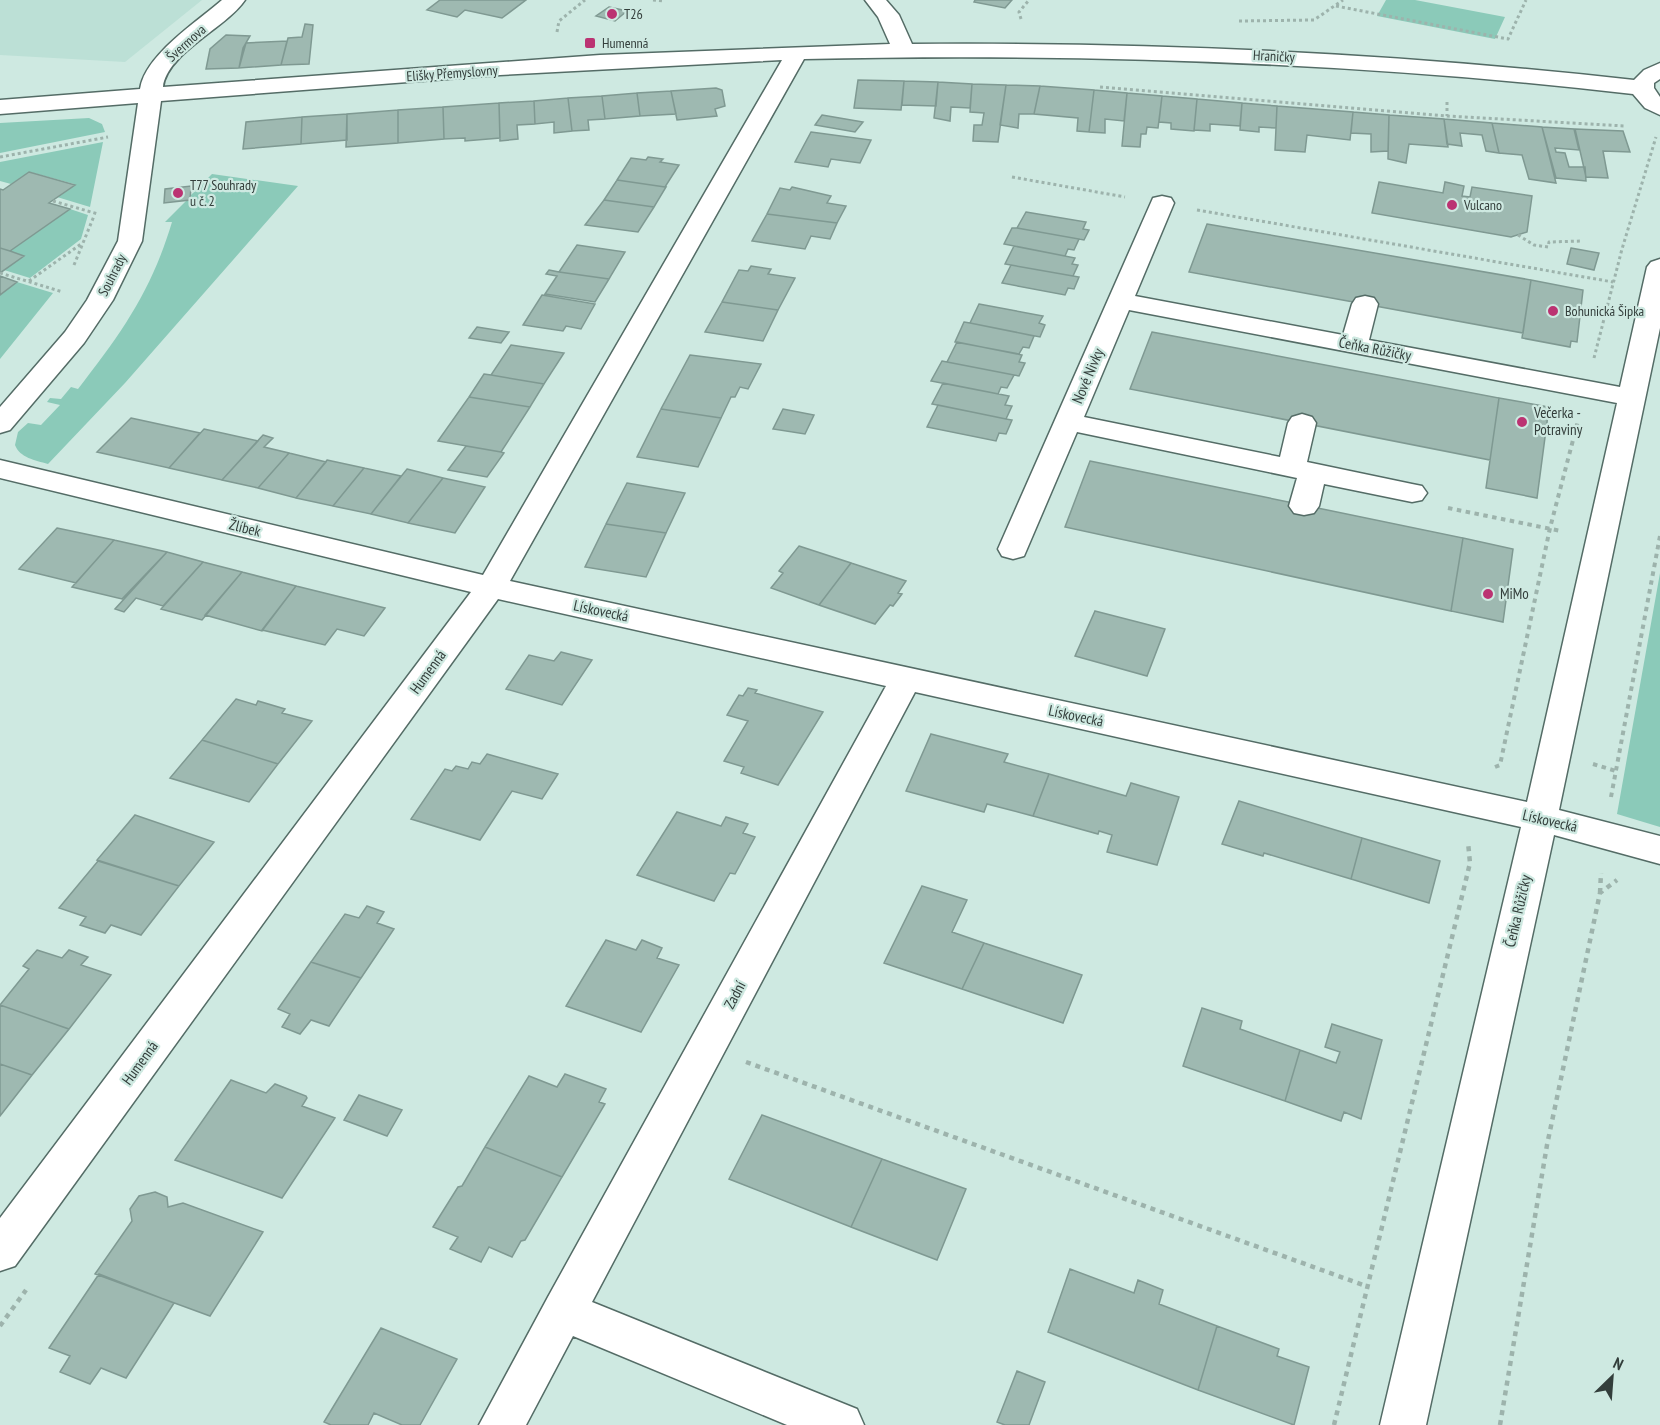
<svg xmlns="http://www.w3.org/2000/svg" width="1660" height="1425" font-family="'PT Sans Narrow',sans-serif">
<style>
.built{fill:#bce0d6}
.green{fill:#8bcab9}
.building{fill:#9eb9b1;stroke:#7f9992;stroke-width:1.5}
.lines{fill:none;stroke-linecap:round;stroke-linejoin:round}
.minor-casing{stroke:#546c66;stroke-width:3}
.path-far2{stroke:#9db3ac;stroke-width:3;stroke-dasharray:3 3;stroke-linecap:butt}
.path-far1{stroke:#9db3ac;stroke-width:4;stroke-dasharray:4.5 4.5;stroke-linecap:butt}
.path{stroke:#9db3ac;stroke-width:4.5;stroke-dasharray:5 5;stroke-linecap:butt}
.minor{fill:#fff;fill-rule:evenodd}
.poi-dot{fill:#bb3372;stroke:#cee9e1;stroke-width:2}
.labels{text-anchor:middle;stroke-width:4.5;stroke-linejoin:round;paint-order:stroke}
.far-poi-label{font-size:14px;fill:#333e3b;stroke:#cee9e1;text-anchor:start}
.far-street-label{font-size:14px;fill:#333e3b;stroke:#cee9e1}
.street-label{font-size:15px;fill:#333e3b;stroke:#cee9e1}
.poi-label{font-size:15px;fill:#333e3b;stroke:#cee9e1;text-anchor:start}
</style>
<rect width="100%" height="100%" fill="#cee9e1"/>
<path class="built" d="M0,0H202L125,62L0,55Z"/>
<path class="green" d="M1386,0H1415L1505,17L1495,39L1377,16Z
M89,118L102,124L105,132L0,153V123Z
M103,142L90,207L57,197L74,184L30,172L11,184L0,181V162Z
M212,174L298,186L125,383L48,464C35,460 20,458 15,445L18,432L28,423L41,425L60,405L47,402L50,398L61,399L71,387L78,389C122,332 151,292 172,222H165L187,200H190V196Z
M70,209L88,215L81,239L30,278L4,270L24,256L10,251Z
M17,282L53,293L0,359V295Z
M1660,573V827L1617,814Z"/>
<path class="building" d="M440,0H526L502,18L465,10L457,17L427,10Z
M975,0H1012L1005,8L974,2Z
M609,7L627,11L615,21L596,16Z
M305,24L313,25L309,64L281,65L288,38L302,37Z
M226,35L250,36L243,48L239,68L206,69L210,49Z
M287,41L281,65L239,68L246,43Z
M858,80L904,81L901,110L854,108Z
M904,81L938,82L936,106L902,105Z
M938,82L972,84L970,108L951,107L950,121L934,118Z
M972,84L1006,85L998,142L973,141L974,125H982L984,113L970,112Z
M1006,85L1040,86L1034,114H1019L1018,128L1000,125Z
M1040,86L1094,90L1089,132L1077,131L1078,118L1034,114Z
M716,88L722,90L725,106L715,109L717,116L677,120L671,91Z
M1094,90L1127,93L1124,121L1105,119V133L1089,132Z
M671,91L676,114L640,116L637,93Z
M637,93L640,116L605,119L602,96Z
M1127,93L1162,96L1158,128L1147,127L1146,134H1141L1140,147L1122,146Z
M602,96L605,119L588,120L589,130L572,131L568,98Z
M1162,96L1197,99L1194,131L1171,129V123L1159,122Z
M568,98L572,131L554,133V122L535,124L534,101Z
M1197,99L1242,103L1240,126L1210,124V131L1194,130Z
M534,101L535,124L517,125L518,139L500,141L499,103Z
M499,103L500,138L465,141V138L444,139L443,107Z
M1242,103L1277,106L1276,128L1259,127V132L1240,130Z
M1277,106L1353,112L1350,140L1307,135L1305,152L1275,150Z
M443,107L444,139L398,143V110Z
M398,110V143L346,147L347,114Z
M1353,112L1389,115L1388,151L1371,152V134L1351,133Z
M347,114V140L301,144L302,117Z
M822,115L863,122L855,132L815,125Z
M1389,115L1444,119L1448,147L1409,144L1406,163L1388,159Z
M302,117L301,144L243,149L246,122Z
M1444,119L1492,123L1499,153L1486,151L1482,135L1460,133L1462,146L1447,144Z
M1492,123L1542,127L1556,183L1529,179L1522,155L1499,153Z
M1542,127L1574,129L1579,150L1555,148L1556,152L1565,153L1569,167H1585L1586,181L1556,178Z
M1575,129L1623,131L1630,152L1603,151L1608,178L1586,177Z
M811,132L871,140L860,163L831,159L828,167L795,162Z
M648,157L663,159L660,162L679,165L665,187L617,180L631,158L646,160Z
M29,172L75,185L49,203L70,209L10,251L0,248V189L3,190Z
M617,180L665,187H666L654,207L604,200Z
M1379,182L1443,193L1445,182L1464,186L1462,196L1470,197L1472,187L1532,196L1527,232L1511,237L1372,213Z
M191,186L190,200L164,203L165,189Z
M792,187L831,196L827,203L846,206L837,223L767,214L780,188L790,190Z
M604,200L654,207L638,232L585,225Z
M1026,212L1086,222L1083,229L1089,230L1084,240L1017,228Z
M767,214L837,223L830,239L811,236L805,249L752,241Z
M1207,224L1531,280L1523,333L1189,272Z
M1012,228H1017L1079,239L1074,250L1068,249L1065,256L1004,244Z
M577,245L625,252L609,279L559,272Z
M1014,246L1075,258L1072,264L1078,265L1073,276L1005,264Z
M0,248L10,251L24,256L0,273Z
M1571,248L1599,253L1594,270L1567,264Z
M1011,265L1073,276L1079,277L1074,289L1068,288L1065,295L1002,283Z
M751,266L771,269L768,274L795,278L778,310L722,302L739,270L748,271Z
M549,270L559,272L609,279L595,302L545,294L557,276L546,274Z
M0,276L17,282L0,295Z
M1531,280L1583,290L1577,342L1571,341L1570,347L1522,338Z
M542,295L595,304L581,329L566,326L563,331L523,325Z
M722,302L778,310L763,341L705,332Z
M979,304L1043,316L1039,323L1045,325L1040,337L970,323Z
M964,322L970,323L1034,336L1029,348L1023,347L1019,354L955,342Z
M477,327L509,332L501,343L469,338Z
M1152,332L1499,398L1490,460L1130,389Z
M957,342L1022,355L1019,362L1025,363L1019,376L947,362Z
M511,345L564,353L544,384L491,375Z
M690,355L761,364L748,389L740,387L735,397H731L721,418L661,409Z
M942,361L947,362L1014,375L1007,388L1001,387L998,394L931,381Z
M484,374L491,375L544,384L530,407L469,397Z
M943,383L1009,396L1005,405L1012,406L1006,419L932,404Z
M469,397L530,407L501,452L438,441Z
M1499,398L1549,407L1537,498L1486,488Z
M938,405L1006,419L1012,420L1006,434L999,433L996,441L927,427Z
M661,409L721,418L698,467L637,457Z
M783,409L814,415L805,434L773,429Z
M131,418L200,433L169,468L97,452Z
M204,429L258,441L222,480L169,468Z
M263,435L273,438L264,447L289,453L258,488L222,480Z
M466,446L501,452L504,453L487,477L448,470Z
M289,453L326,462L296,498L258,488Z
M327,460L364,468L333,506L296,498Z
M1090,461L1463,538L1451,611L1065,527Z
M364,468L401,476L371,514L333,506Z
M407,469L443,478L408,523L371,514Z
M443,478L485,487L455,533L408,523Z
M627,483L685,493L666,533L606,524Z
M606,524L666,533L646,577L585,567Z
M57,528L114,540L76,583L19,569Z
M1463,538L1513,549L1503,622L1451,611Z
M114,540L167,552L122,599L72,587Z
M799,546L851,563L819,605L771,588L783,573L779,571Z
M167,552L203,562L163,606L136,598L124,612L115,609Z
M203,562L242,572L202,620L161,609Z
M851,563L906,581L898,593L902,594L893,606L890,605L875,624L819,605Z
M242,572L296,586L262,631L205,615Z
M296,586L385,608L364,636L337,629L325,645L262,630Z
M1095,611L1165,629L1147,676L1075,656Z
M561,652L592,660L562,705L506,689L529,655L554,661Z
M748,688L757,690L755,693L823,712L778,785L741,773L744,767L724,761L748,721L727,715L739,695L743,696Z
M236,699L256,705L258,701L285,709L282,713L312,721L278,764L202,740Z
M931,734L1008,754L1004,762L1049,774L1033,816L987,804L984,812L906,791Z
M202,740L278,764L249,802L170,778Z
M487,754L558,774L542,799L512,791L480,840L411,819L445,769L452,771L456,766L468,769L472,762L480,764Z
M1049,774L1126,796L1131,783L1179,797L1157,865L1107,852L1112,835L1099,831L1098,834L1033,816Z
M1239,801L1362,838L1351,879L1264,853L1263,856L1222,844Z
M677,812L721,826L726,817L748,824L743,833L755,837L735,874L730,873L714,901L637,875Z
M135,815L214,842L179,886L97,860Z
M1362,838L1440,861L1429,903L1351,879Z
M98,861L179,886L141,935L111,925L105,933L80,925L86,917L59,908Z
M922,886L967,900L952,932L984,943L962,989L884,963Z
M367,906L384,912L377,923L394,929L361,978L311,962L345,914L359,918Z
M606,940L636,950L642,940L662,948L657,958L679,965L641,1032L566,1006Z
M984,943L1082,975L1063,1023L962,989Z
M37,950L62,958L69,950L88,957L81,965L111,975L69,1029L0,1005L29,969L23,966Z
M311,962L361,978L329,1026L311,1020L300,1034L282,1027L290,1014L278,1009Z
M0,1005L69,1029L32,1075L0,1064Z
M1202,1008L1242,1021L1240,1029L1300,1050L1285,1101L1183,1066Z
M1332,1024L1382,1040L1361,1119L1344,1112L1341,1121L1285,1101L1300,1050L1336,1063L1340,1052L1325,1047Z
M0,1064L32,1075L0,1116Z
M565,1074L606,1089L599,1102L605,1104L562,1177L485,1147L529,1076L557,1087Z
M231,1080L266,1093L275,1084L306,1096L307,1098L302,1106L335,1118L282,1198L175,1160Z
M359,1095L402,1110L387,1136L344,1120Z
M762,1115L882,1159L851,1227L729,1179Z
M485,1147L562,1177L525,1240L521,1241L512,1257L489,1247L481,1262L450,1249L458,1237L433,1227L458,1187L462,1186Z
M882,1159L966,1189L937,1260L851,1227Z
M155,1192L167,1197L168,1207L183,1203L263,1232L210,1316L95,1274L132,1221L130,1209L139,1196Z
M1070,1269L1134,1293L1138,1280L1163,1290L1159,1304L1217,1326L1198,1390L1048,1332Z
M99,1274L174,1303L126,1378L101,1368L90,1384L60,1372L70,1356L49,1348Z
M1217,1326L1279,1349L1277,1356L1309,1367L1294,1425L1198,1390Z
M381,1328L457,1359L420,1425H402L374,1413L368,1425H331L324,1422Z
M1017,1371L1045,1382L1029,1425H1005L997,1422Z"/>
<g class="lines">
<g class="minor-casing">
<path id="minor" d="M222,0H245C226,28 167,53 163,87L600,55L890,44L878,17L865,0H886L899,15L912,44C1154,42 1393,53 1634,80L1644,70L1660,63V79L1654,83V88L1660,97V115L1645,108L1633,94C1357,62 1082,53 804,59L510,581L1527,802L1617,403L1129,310L1084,417L1280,457L1288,423L1292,417L1302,414L1312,417L1316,423L1307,462L1412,484L1422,486L1427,493L1422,500L1412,502L1324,484L1319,506L1314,513L1304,515L1294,513L1289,506L1297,478L1077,432L1024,556L1013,559L1002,556L998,549L1153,198L1162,196L1171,198L1174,203L1135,296L1343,335L1352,304L1356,298L1365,296L1374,298L1378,304L1369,340L1620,387L1647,267L1651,262L1660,259V328L1559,810L1660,836V864L1554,835L1426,1425H1380L1521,827L915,692L592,1302L857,1409L864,1425H787L573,1336L526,1425H479L548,1297L886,686L498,599L15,1266L0,1271V1218L471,592L0,478V460L483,575L782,60L500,75L161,101L142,241L113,300L84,343L10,430L0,433V407L65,332L87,300L118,241L138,103L0,114V100L140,89C145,55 197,22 222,0Z"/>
</g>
<path class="path-far2" d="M653,0L664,1
M1336,6L1508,39L1526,0
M1021,19L1019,12L1029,0
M1239,21L1314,20L1343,0
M557,32L559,21L585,0
M1100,87L1447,116L1625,126
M1447,102V116
M0,157L108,137
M1012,177L1125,197
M53,201L98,214
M1197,210L1613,282
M1518,235L1534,245L1548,247L1549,242L1582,241
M74,265L94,216
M0,273L63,292
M29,281L81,244
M1594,358L1622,249L1656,137"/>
<path class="path-far1" d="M1448,508L1561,531
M1593,764L1616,771
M1495,767L1500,765L1550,528L1578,421
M1611,797L1660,536"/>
<path class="path" d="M1600,893L1601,873
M746,1062L1366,1286
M0,1326L26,1290
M1334,1425L1470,863L1468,842
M1500,1425L1547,1145L1600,893L1617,880"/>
<use href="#minor" class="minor"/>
</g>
<g class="poi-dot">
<circle cx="612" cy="14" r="6"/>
<rect x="584" y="37" width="12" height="12" rx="3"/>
<circle cx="178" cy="193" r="6"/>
<circle cx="1452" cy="205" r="6"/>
<circle cx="1553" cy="311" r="6"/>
<circle cx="1522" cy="422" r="6"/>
<circle cx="1488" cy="594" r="6"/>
</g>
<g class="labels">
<g class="far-poi-label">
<text x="624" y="19">T26</text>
<text x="602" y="48">Humenná</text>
<text x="190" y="190">T77 Souhrady<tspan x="190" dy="16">u č. 2</tspan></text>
<text x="1464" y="210">Vulcano</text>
<text x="1565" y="316">Bohunická Šipka</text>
</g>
<g class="far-street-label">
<text transform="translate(186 43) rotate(-42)" y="5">Švermova</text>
<text transform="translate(1274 56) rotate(3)" y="5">Hraničky</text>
<text transform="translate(452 73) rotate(-4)" y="5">Elišky Přemyslovny</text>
<text transform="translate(112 275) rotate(-63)" y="5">Souhrady</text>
</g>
<g class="street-label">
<text transform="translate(1375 349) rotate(11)" y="5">Čeňka Růžičky</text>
<text transform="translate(1088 376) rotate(-67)" y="5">Nové Nivky</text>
<text transform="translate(245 528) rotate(14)" y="5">Žlíbek</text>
<text transform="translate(601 611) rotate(12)" y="5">Lískovecká</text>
<text transform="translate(428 672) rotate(-54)" y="5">Humenná</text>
<text transform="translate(1076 716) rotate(12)" y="5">Lískovecká</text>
<text transform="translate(1550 821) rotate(13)" y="5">Lískovecká</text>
<text transform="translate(1518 911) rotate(-77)" y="5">Čeňka Růžičky</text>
<text transform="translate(735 995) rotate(-62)" y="5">Zadní</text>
<text transform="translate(140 1063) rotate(-54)" y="5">Humenná</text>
</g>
<g class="poi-label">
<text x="1534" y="418">Večerka -<tspan x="1534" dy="17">Potraviny</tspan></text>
<text x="1500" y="599">MiMo</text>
</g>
</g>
<g transform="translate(1612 1377) rotate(25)" stroke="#cee9e1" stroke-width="4.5" paint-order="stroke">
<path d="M0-4.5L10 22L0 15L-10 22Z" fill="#333e3b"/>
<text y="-9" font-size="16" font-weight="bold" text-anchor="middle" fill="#333e3b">N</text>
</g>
</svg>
